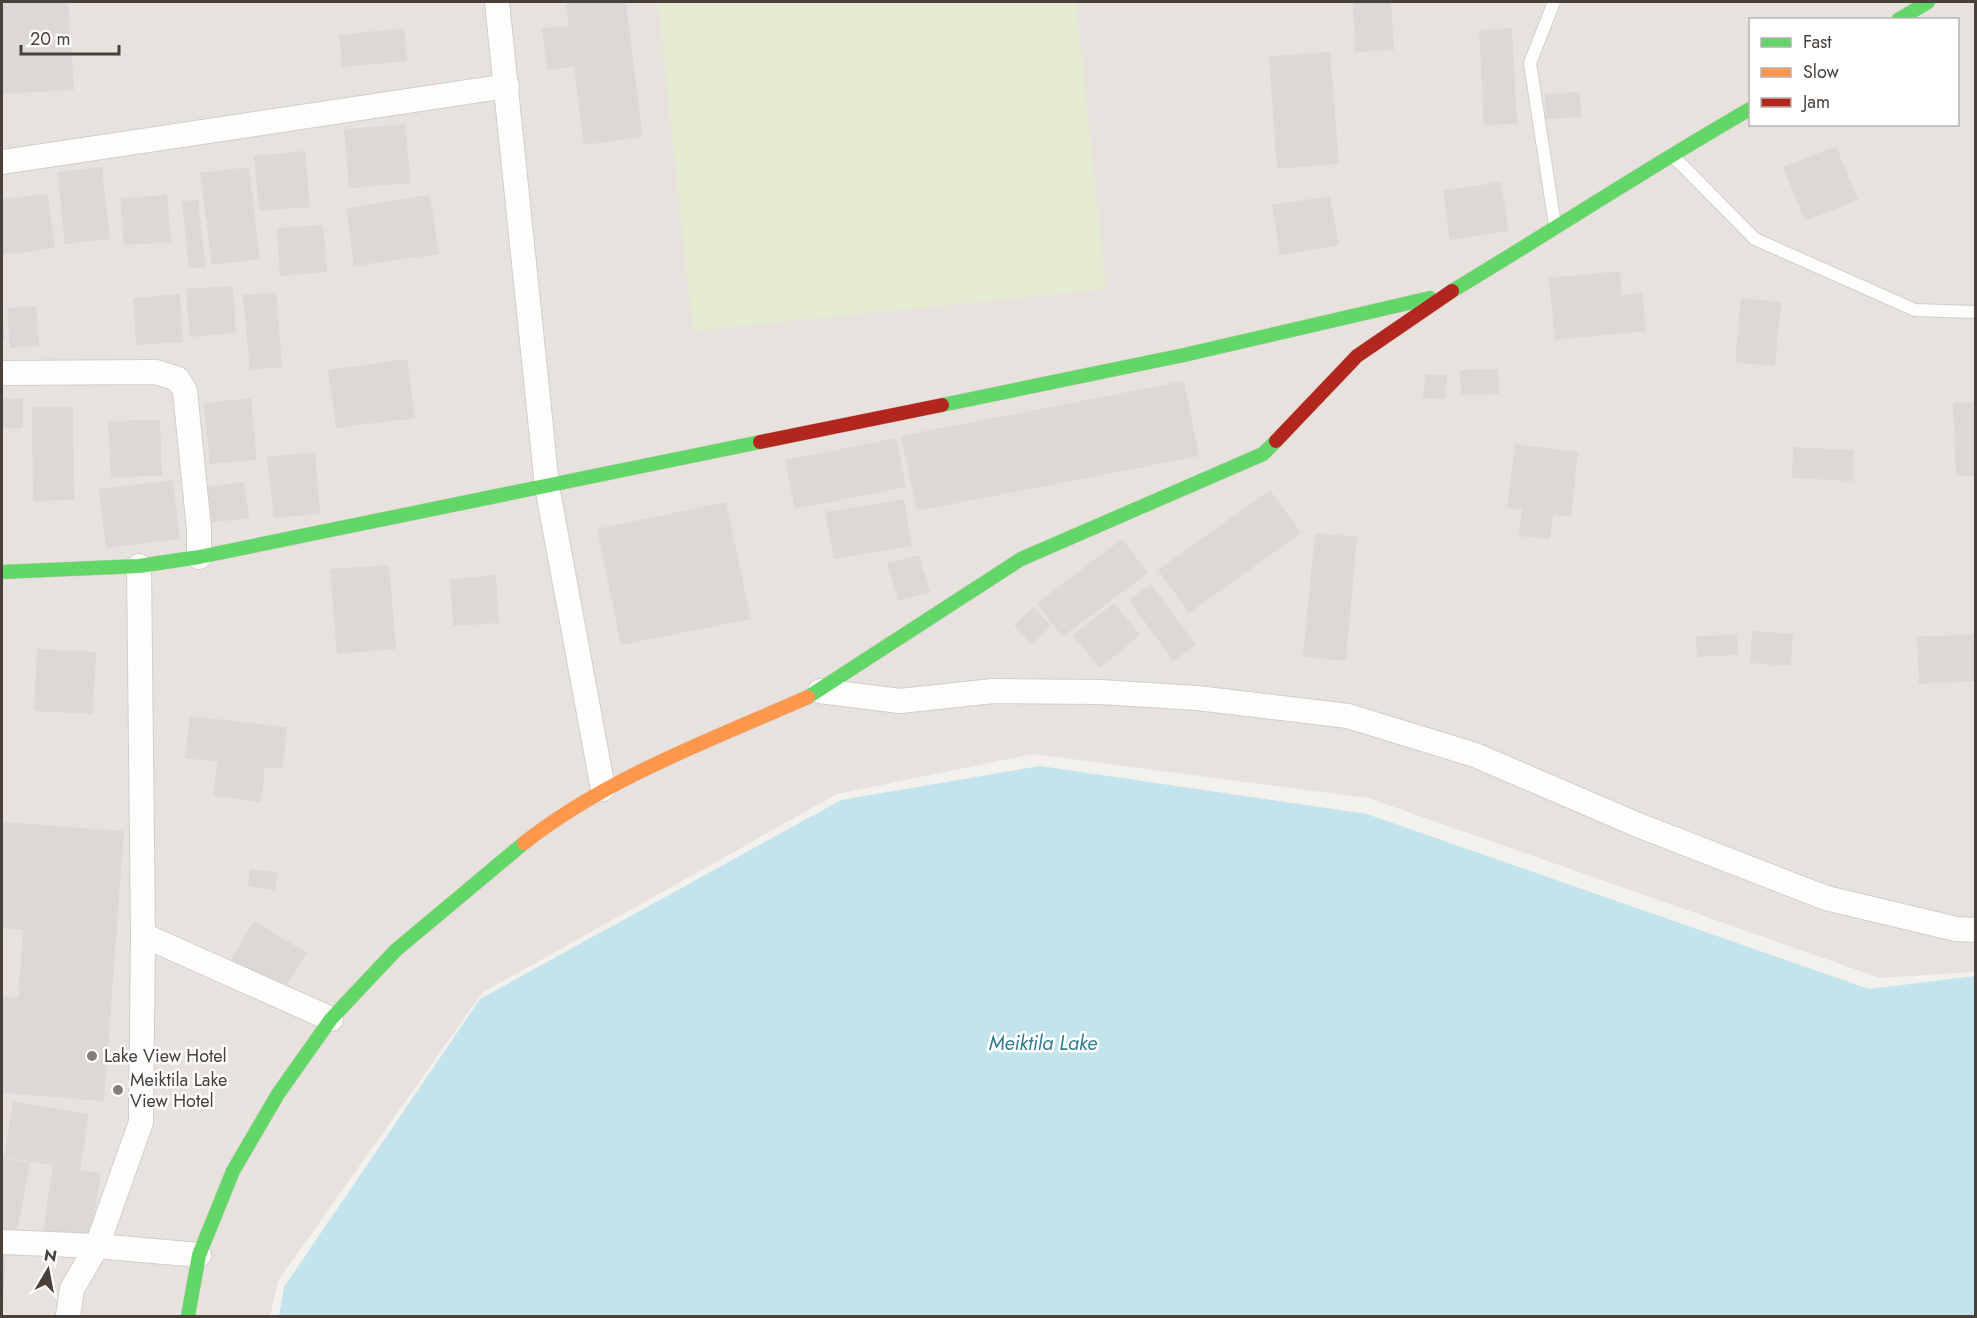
<svg xmlns="http://www.w3.org/2000/svg" width="1977" height="1318" font-family="Jost,sans-serif">
<style>
.residential{fill:#e7e2dd;fill-rule:evenodd}
.green{fill:#e5ebd0}
.water{fill:#c3e4ed}
.building{fill:#dbd8d5}
.lines{fill:none;stroke-linecap:round;stroke-linejoin:round}
.lane-casing{stroke:#d1cecc;stroke-width:14}
.street-casing{stroke:#d1cecc;stroke-width:26}
.fast-casing{stroke:#d3cdc7;stroke-width:15}
.slow-casing{stroke:#d3cdc7;stroke-width:15}
.jam-casing{stroke:#d3cdc7;stroke-width:15}
.lane{stroke:#fdfdfc;stroke-width:12}
.street{stroke:#fdfdfc;stroke-width:24}
.fast{stroke:#63d668;stroke-width:14}
.slow{stroke:#ff974d;stroke-width:14}
.jam{stroke:#b3261e;stroke-width:14}
.poi-dot{fill:#847e79;stroke:#fff;stroke-width:2}
.labels{text-anchor:middle;stroke-width:5;stroke-linejoin:round;paint-order:stroke}
.poi-label{font-size:18px;fill:#49403a;stroke:#fff;text-anchor:start}
.water-label{font-size:20px;font-style:italic;fill:#317a90;stroke:#fff}
</style>
<rect width="100%" height="100%" fill="#f3f1ee"/>
<path class="residential" d="M2,2H1975V972L1880,978L1368,798L1033,754L837,794L482,993L278,1281L270,1316H2ZM1750,20H1958V124H1750Z"/>
<path class="green" d="M658,2H1076L1106,289L693,331Z"/>
<path class="water" d="M1040,766L1367,814L1869,989L1975,976V1316H279L284,1287L480,999L841,800Z"/>
<path class="building" d="M2,2H68L74,90L2,94Z
M566,2H626L643,137L584,145L574,66L547,70L542,28L569,26Z
M1391,2L1394,50L1355,52L1353,3Z
M404,28L407,61L342,67L339,35Z
M1512,28L1517,124L1484,125L1479,30Z
M1330,52L1339,164L1277,169L1269,56Z
M1580,92L1581,117L1546,119L1545,94Z
M405,124L411,183L349,188L344,129Z
M1836,146L1858,200L1805,221L1783,167Z
M305,151L310,207L259,211L254,156Z
M102,167L110,239L65,244L57,172Z
M249,167L260,259L212,265L200,173Z
M1501,182L1509,231L1450,240L1443,191Z
M48,194L55,248L3,255L2,199Z
M167,195L171,242L124,245L120,198Z
M430,195L439,254L354,266L346,208Z
M1330,196L1339,245L1280,255L1272,205Z
M198,200L206,267L189,268L182,201Z
M323,225L327,272L280,276L277,228Z
M1620,271L1622,295L1642,293L1646,331L1555,340L1549,278Z
M233,286L236,333L190,337L186,289Z
M276,292L282,367L250,370L243,295Z
M180,294L183,342L136,345L133,298Z
M1741,298L1781,302L1775,366L1735,363Z
M36,306L39,346L10,348L7,308Z
M2,318L5,340H2Z
M407,359L415,418L336,428L328,370Z
M1498,369L1499,394L1461,395L1460,370Z
M1425,374L1447,375L1445,399L1423,398Z
M1184,381L1199,456L917,511L901,436Z
M23,398V428L2,429V399Z
M251,398L257,460L210,464L204,403Z
M1976,402V476H1956L1953,403Z
M32,407H73L74,500L33,501Z
M160,420L162,476L111,477L108,421Z
M896,438L906,487L795,509L785,460Z
M1515,444L1578,452L1571,517L1553,515L1550,539L1519,536L1522,509L1507,508Z
M1793,447L1854,450L1853,481L1792,478Z
M315,452L320,514L274,518L267,457Z
M173,480L180,539L106,548L99,489Z
M244,482L249,518L208,523L203,487Z
M1270,490L1301,533L1189,613L1158,570Z
M904,499L912,546L834,559L825,512Z
M726,502L751,619L621,645L597,529Z
M1315,533L1357,537L1346,661L1303,657Z
M1122,539L1148,573L1062,637L1037,603Z
M919,555L930,592L898,601L887,563Z
M389,565L396,649L337,654L330,569Z
M496,575L499,623L453,626L450,579Z
M1151,584L1196,645L1173,661L1129,600Z
M1114,603L1140,635L1100,668L1073,635Z
M1034,607L1051,626L1032,644L1014,625Z
M1752,631L1793,634L1791,666L1750,663Z
M1976,634V681L1919,684L1917,637Z
M1737,635L1738,655L1697,657L1696,636Z
M37,649L96,652L93,714L34,711Z
M190,716L287,727L282,769L265,767L261,802L213,796L217,762L185,758Z
M2,822L124,831L104,1101L2,1093V996L18,998L23,930L2,928Z
M250,869L278,872L275,890L248,886Z
M254,921L307,953L282,993L230,961Z
M13,1101L89,1114L80,1170L101,1173L90,1239L43,1231L53,1165L4,1157Z
M2,1157L30,1163L16,1238L2,1235Z
M2,1253H6L3,1300H2Z"/>
<g class="lines">
<g class="lane-casing">
<path id="lane" d="M1554,2L1530,63L1555,225
M1672,155L1755,239L1915,310L1976,312"/>
</g>
<g class="street-casing">
<path id="street" d="M497,2L547,486L603,789
M2,162L507,86
M2,373L156,372L178,379L185,391L199,529V557
M820,691L900,701L993,691L1100,692L1197,698L1348,716L1475,755L1638,825L1826,898L1956,929L1976,930
M143,935L331,1019
M2,1242L97,1246L199,1255
M68,1316L72,1289L97,1246L141,1122L143,935L139,566"/>
</g>
<g class="fast-casing">
<path id="fast" d="M1898,20L1928,2
M1452,291C1552,231 1649,167 1750,109
M942,405L1184,355L1430,298
M2,572L139,566L199,557L760,442
M808,697L1021,559L1263,454L1276,441
M188,1316L199,1255L233,1171L278,1094L331,1019L396,950L524,843"/>
</g>
<g class="slow-casing">
<path id="slow" d="M524,843C608,777 711,740 808,697"/>
</g>
<g class="jam-casing">
<path id="jam" d="M1276,441L1357,356L1452,291
M760,442L942,405"/>
</g>
<use href="#lane" class="lane"/>
<use href="#street" class="street"/>
<use href="#fast" class="fast"/>
<use href="#slow" class="slow"/>
<use href="#jam" class="jam"/>
</g>
<g class="poi-dot">
<circle cx="92" cy="1056" r="6"/>
<circle cx="118" cy="1090" r="6"/>
</g>
<g class="labels">
<g class="poi-label">
<text x="104" y="1062">Lake View Hotel</text>
<text x="130" y="1086">Meiktila Lake<tspan x="130" dy="21">View Hotel</tspan></text>
</g>
<g class="water-label">
<text x="1043" y="1050">Meiktila Lake</text>
</g>
</g>
<rect width="1977" height="1318" fill="none" stroke="#49403a" stroke-width="6"/>
<rect x="1749" y="18" width="210" height="108" fill="#ffffff" stroke="#b6b3b0" stroke-width="1.5"/>
<rect x="1761" y="38" width="30" height="9" fill="#63d668" stroke="#b6b3b0" stroke-width="1.5"/>
<text x="1803" y="48" font-size="18" fill="#49403a">Fast</text>
<rect x="1761" y="68" width="30" height="9" fill="#ff974d" stroke="#b6b3b0" stroke-width="1.5"/>
<text x="1803" y="78" font-size="18" fill="#49403a">Slow</text>
<rect x="1761" y="98" width="30" height="9" fill="#b3261e" stroke="#b6b3b0" stroke-width="1.5"/>
<text x="1803" y="108" font-size="18" fill="#49403a">Jam</text>
<g transform="translate(48 1270) rotate(10)" stroke="#ffffff" stroke-width="4.5" paint-order="stroke">
<path d="M0-4.5L10 22L0 15L-10 22Z" fill="#49403a"/>
<text y="-9" font-size="16" font-weight="bold" text-anchor="middle" fill="#49403a">N</text>
</g>
<path d="M21 45v9h98v-9" fill="none" stroke="#49403a" stroke-width="3"/>
<text x="30" y="45" font-size="18" fill="#49403a" stroke="#ffffff" stroke-width="4.5" paint-order="stroke">20 m</text>
</svg>
